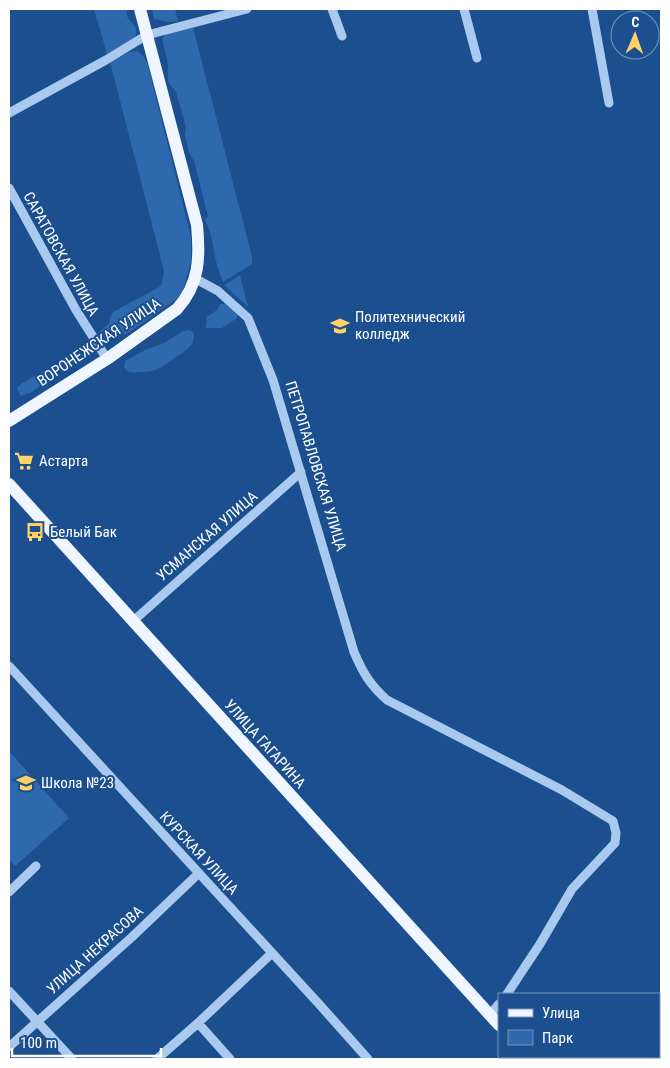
<svg xmlns="http://www.w3.org/2000/svg" width="670" height="1068" font-family="'Roboto Condensed',sans-serif">
<style>
.green{fill:#2e69ad}
.lines{fill:none;stroke-linecap:round;stroke-linejoin:round}
.minor{stroke:#a9c9ee;stroke-width:9}
.major{stroke:#f0f6ff;stroke-width:12}
.labels{text-anchor:middle;stroke-width:4;stroke-linejoin:round;paint-order:stroke}
.street-label{font-size:15px;fill:#fff;stroke:#1b4f8f}
.poi-label{font-size:15px;fill:#fff;stroke:#1b4f8f;text-anchor:start}
</style>
<rect width="100%" height="100%" fill="#1b4f8f"/>
<path class="green" d="M94,9H126L128,19C135,25 138,28 135,38L107,54Z
M152,9H175L178,21L168,22L154,19Z
M193,27L252,257V264L223,282C216,267 214,251 211,236C210,231 207,226 205,220L208,216L194,161L189,152L185,135L186,127L176,92L168,82V64L162,38L166,34Z
M137,51L143,56L147,62L191,237V262L182,293L178,298L125,335L123,332L115,337L101,340L98,335L99,332L109,324L111,315L113,312L161,286L164,271L110,62L130,52Z
M240,275L248,307L224,285Z
M220,304H227L238,313L237,318L222,328H206L207,317L217,310Z
M189,330L194,333C194,337 194,340 192,344C188,350 182,353 176,357C163,366 158,372 141,372C133,372 129,375 124,367L125,361L145,350L164,343L183,331Z
M88,344L91,346V351L87,357L63,365L48,380L32,392L21,396L17,389L18,386L79,349L83,345Z
M9,751L69,818L15,866L9,859Z"/>
<g class="lines">
<path class="minor" d="M332,9L342,36
M464,9L477,58
M592,9L609,103
M9,113L106,60L147,35L247,9
M9,188L76,310L107,359
M196,279L218,291L248,318L273,380L354,652C363,673 370,685 387,700L562,790L613,821L616,833L615,843L572,889L540,944L507,994
M132,622L301,472
M9,666L319,1004L368,1059
M9,892L36,866
M9,991L72,1059
M489,1016L499,1004
M198,1023L230,1059
M9,1047L132,937L199,873
M606,1057L614,1059
M157,1059L198,1023L272,953
M512,1059L515,1057"/>
<path class="major" d="M9,421L107,359L177,309C200,284 200,256 197,225L140,9
M9,484L499,1025
M529,1057L531,1059"/>
</g>
<defs>
<g id="university-bare" transform="scale(1.5)"><path d="M0-5L7-2L0 1L-7-2ZM-4 1L0 2.5L4 1V4Q0 6-4 4Z" fill="#ffd166" stroke="#1b4f8f" stroke-width="2.5" paint-order="stroke"/></g>
<g id="supermarket-bare" transform="scale(1.5)"><path d="M-6-5.5h2.5l.6 2H6L4.5 2H-2.5L-4.4-4H-6ZM-1.5 3.2a1.3 1.3 0 1 0 .1 0ZM3 3.2a1.3 1.3 0 1 0 .1 0Z" fill="#ffd166" stroke="#1b4f8f" stroke-width="2.5" paint-order="stroke"/></g>
<g id="bus-bare" transform="scale(1.5)"><path d="M-5-6H5V4H4V6H2V4H-2V6H-4V4H-5ZM-3.5-4V0h7V-4ZM-3.5 1.2v1.5H-2V1.2ZM2 1.2v1.5H3.5V1.2Z" fill="#ffd166" stroke="#1b4f8f" stroke-width="2.5" paint-order="stroke"/></g>
<g id="school-bare" transform="scale(1.5)"><path d="M0-5L7-2L0 1L-7-2ZM-4 1L0 2.5L4 1V4Q0 6-4 4Z" fill="#ffd166" stroke="#1b4f8f" stroke-width="2.5" paint-order="stroke"/></g>
</defs>
<g fill-rule="evenodd">
<use href="#university-bare" x="340" y="326"/>
<use href="#supermarket-bare" x="24" y="461"/>
<use href="#bus-bare" x="35" y="532"/>
<use href="#school-bare" x="26" y="783"/>
</g>
<g class="labels">
<g class="street-label">
<text transform="translate(61 254) rotate(61)" y="5">САРАТОВСКАЯ УЛИЦА</text>
<text transform="translate(99 342) rotate(-34)" y="5">ВОРОНЕЖСКАЯ УЛИЦА</text>
<text transform="translate(316 466) rotate(73)" y="5">ПЕТРОПАВЛОВСКАЯ УЛИЦА</text>
<text transform="translate(207 536) rotate(-41)" y="5">УСМАНСКАЯ УЛИЦА</text>
<text transform="translate(265 744) rotate(48)" y="5">УЛИЦА ГАГАРИНА</text>
<text transform="translate(199 853) rotate(47)" y="5">КУРСКАЯ УЛИЦА</text>
<text transform="translate(95 950) rotate(-42)" y="5">УЛИЦА НЕКРАСОВА</text>
</g>
<g class="poi-label">
<text x="355" y="322">Политехнический<tspan x="355" dy="17">колледж</tspan></text>
<text x="39" y="466">Астарта</text>
<text x="50" y="537">Белый Бак</text>
<text x="41" y="788">Школа №23</text>
</g>
</g>
<rect width="670" height="1068" fill="none" stroke="#ffffff" stroke-width="20"/>
<rect x="498" y="993" width="162" height="65" fill="#1b4f8f" stroke="#7695bc"/>
<rect x="508" y="1009" width="25" height="8" fill="#f0f6ff" stroke="#7695bc"/>
<text x="542" y="1018" font-size="15" fill="#ffffff">Улица</text>
<rect x="508" y="1030" width="25" height="15" fill="#2e69ad" stroke="#7695bc"/>
<text x="542" y="1043" font-size="15" fill="#ffffff">Парк</text>
<g transform="translate(635 35) rotate(2)"><circle r="24" fill="#1b4f8f" stroke="#7695bc"/>
<path d="M0-4L9 19L0 12L-9 19Z" fill="#ffd166"/>
<text y="-8" font-size="14" font-weight="bold" text-anchor="middle" fill="#ffffff">С</text>
</g>
<path d="M12 1048v8h149v-8" fill="none" stroke="#ffffff" stroke-width="2.5"/>
<text x="20" y="1048" font-size="15" fill="#ffffff" stroke="#1b4f8f" stroke-width="4" paint-order="stroke">100 m</text>
</svg>
